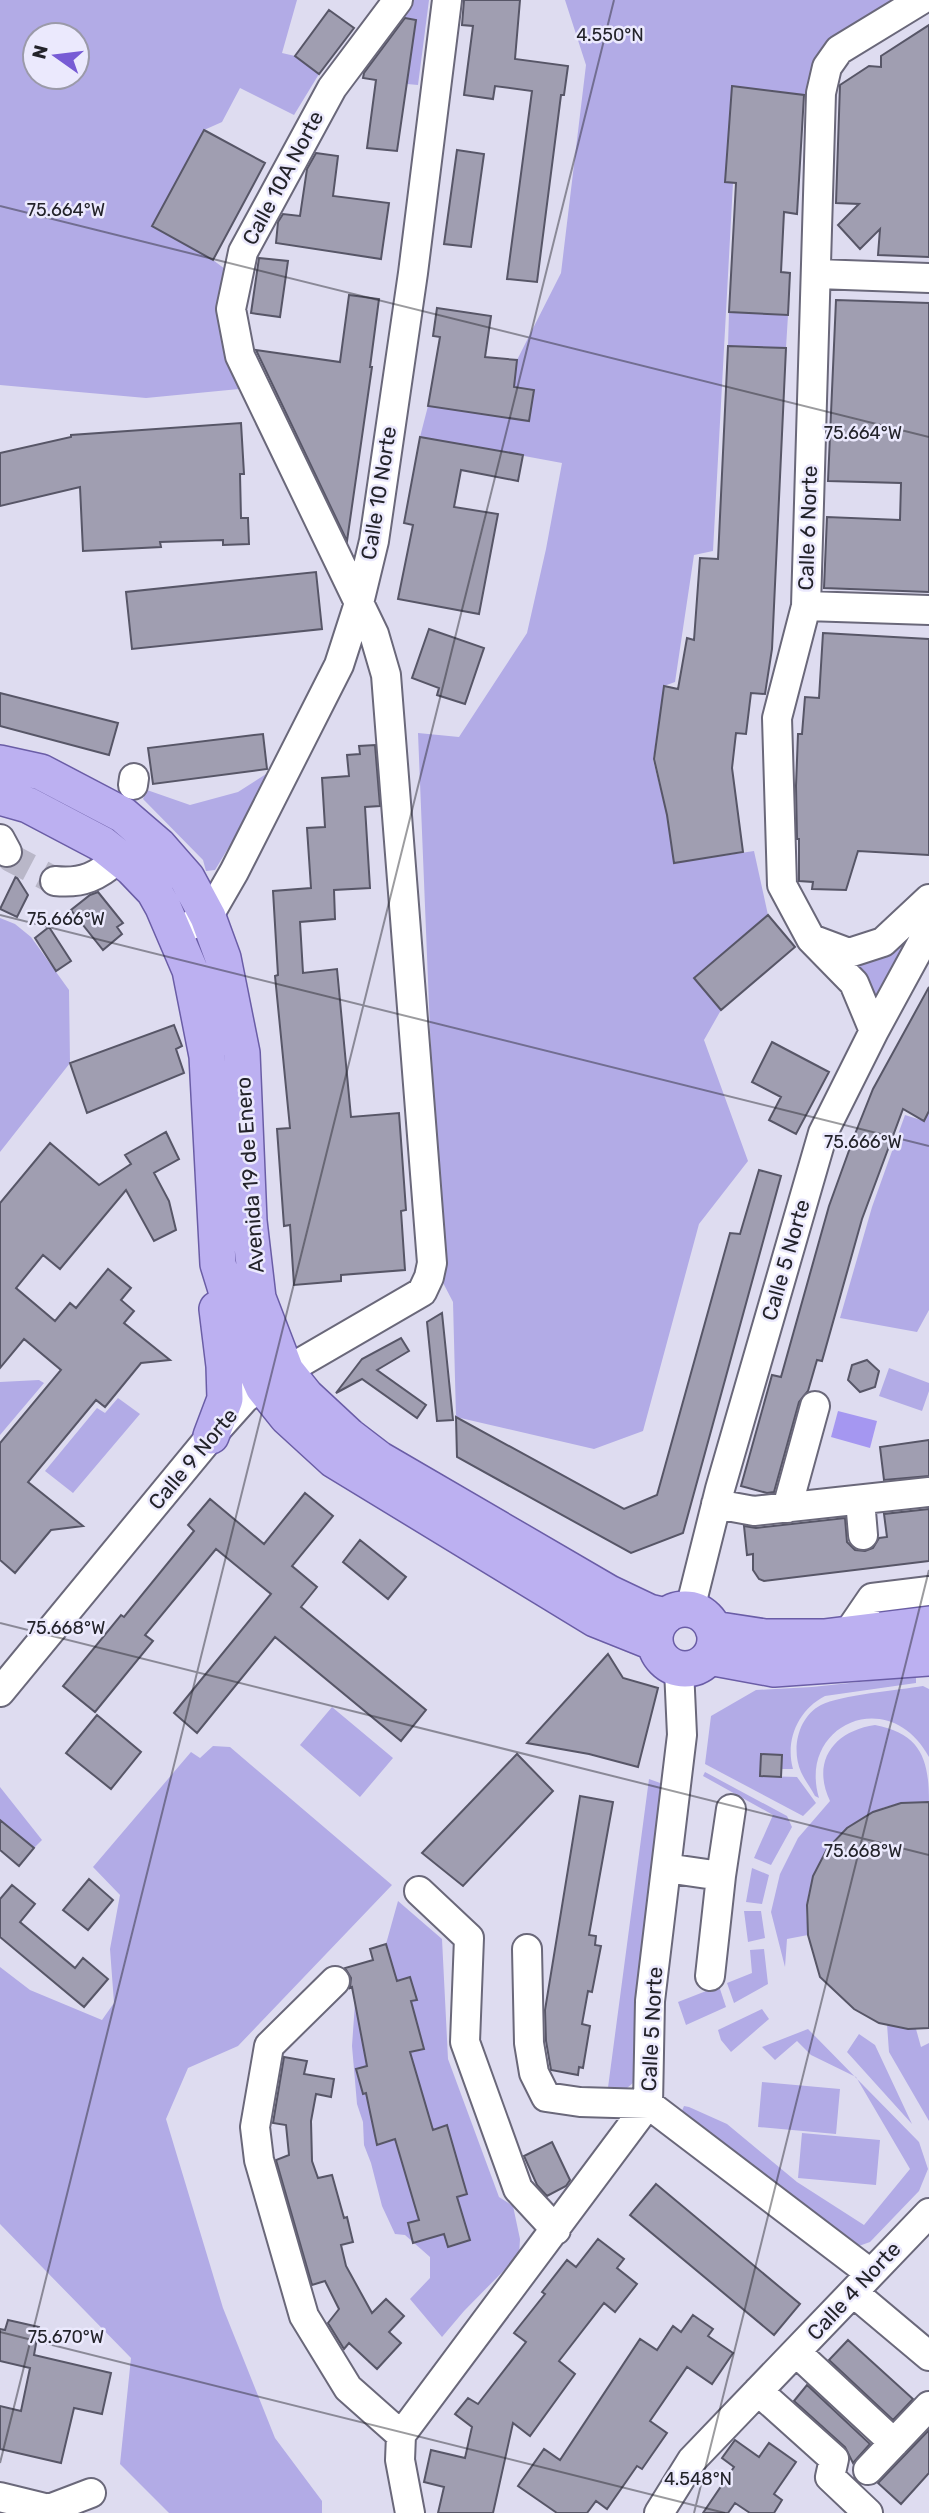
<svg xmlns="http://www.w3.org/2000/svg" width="929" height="2513" font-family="Rubik,sans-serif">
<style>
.green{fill:#b2abe6;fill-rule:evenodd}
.water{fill:#a597f1}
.building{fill:#a09eb1;stroke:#575667;stroke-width:2}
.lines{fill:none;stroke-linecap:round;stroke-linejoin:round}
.minor-tunnel{stroke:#b9b7c8;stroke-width:28;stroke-dasharray:28 14;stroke-linecap:butt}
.minor-casing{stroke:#6a687a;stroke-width:32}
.major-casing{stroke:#6a5da6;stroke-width:38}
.minor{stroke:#fff;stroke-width:28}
.major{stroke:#bcb0f1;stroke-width:35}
.ticks{fill:none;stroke:#23232a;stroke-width:2;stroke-opacity:0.45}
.labels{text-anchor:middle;stroke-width:5;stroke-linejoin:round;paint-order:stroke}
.street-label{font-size:21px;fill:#23232a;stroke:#ebe9fd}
.ticks-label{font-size:18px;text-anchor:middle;fill:#23232a;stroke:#ebe9fd;stroke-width:5;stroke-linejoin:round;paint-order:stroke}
</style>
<rect width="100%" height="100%" fill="#dedcf0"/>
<path class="green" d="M0,0H297L282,53L295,56L319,74L294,115L240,88L222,122L204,130L152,226L213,260L225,269L219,307L226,360L239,389L146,398L0,385ZM35,35H77V77H35Z
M412,0H429L418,85L407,84L416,20L400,17Z
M565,0H894L819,55L812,70L808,95L732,86L725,181L733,183L713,551L694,555L675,682L664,686L653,760L667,815L675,863L754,851L768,915L695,979L721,1010L704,1040L748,1161L699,1224L643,1431L594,1449L456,1417L453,1302L440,1277L418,733L459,737L527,633L546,549L562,463L420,437L428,406L529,421L533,390L514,387L517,360L561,273L586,65Z
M729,312L788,315L786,348L728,346Z
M277,767L215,870L206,871L203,860L143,799L147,790L190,805L238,792Z
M0,918L15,924L31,937L69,990L70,1063L0,1152Z
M921,919L877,1000L873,999L851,965Z
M929,1111V1310L917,1332L840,1318L872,1207L905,1115L924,1121Z
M889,1368L929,1383V1391L922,1411L879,1396Z
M39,1380L44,1383L0,1435V1382Z
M118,1398L140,1414L73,1493L45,1471L97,1408L105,1413Z
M916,1676V1683L825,1696C798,1710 785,1740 793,1769H781L782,1755L761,1754L760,1776L797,1777L816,1803L803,1816L705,1764L711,1716L756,1690L812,1687Z
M923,1686L929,1689V1757C890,1684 797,1724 819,1798L815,1796C811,1788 805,1781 801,1772C791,1749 798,1717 821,1705C840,1695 899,1690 923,1686Z
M332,1707L393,1758L360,1797L300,1745Z
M875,1725C921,1734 929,1759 929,1802C920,1802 911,1802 902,1803C852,1811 815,1853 807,1902C806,1912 807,1924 808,1935L787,1939L785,1967L771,1912L780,1874L798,1838L830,1801C811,1761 834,1731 875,1725Z
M213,1746L230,1747L392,1885L238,2046L188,2068L166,2119L223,2308L275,2438L322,2501V2513H169L120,2464L131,2358L0,2224V1967L30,1990L102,2020L114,2003L110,1949L120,1895L93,1867L191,1752L200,1758Z
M705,1772L787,1816L792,1827L771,1865L754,1858L773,1815L703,1776Z
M649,1779L663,1784L633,2083L621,2093L607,2095Z
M0,1787L42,1840L34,1848L2,1822L0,1824Z
M752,1868L769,1875L762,1904L746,1902Z
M398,1901L442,1939L448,2059L499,2197L513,2206L520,2239L519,2255L464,2311L442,2337L410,2299L430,2278V2257L405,2235L395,2234L382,2206L371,2163L364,2145L363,2122L357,2104L352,2046L355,2003L366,2062L377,2064L357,2069L362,2093L392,2085L372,2121L377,2145L395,2139L419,2220L408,2224L413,2242L444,2234L448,2247L470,2240L458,2202L449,2200L467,2194L460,2172L432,2156L454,2149L447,2126L425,2132L432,2126L411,2055L405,2054L424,2048L417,2021L387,2008L417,2000L410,1977L389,1983L395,1975L386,1944Z
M744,1911H761L765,1938L748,1942Z
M764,1949L768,1984L734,2003L727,1983L752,1973L750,1950Z
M719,1986L726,2007L686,2025L678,2002Z
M762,2009L769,2019L731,2052L721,2040L718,2030Z
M887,2024L916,2029L921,2047L929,2043V2121L889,2052Z
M808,2029L919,2142L928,2169L919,2191L870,2242L856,2247L681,2113L684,2106L689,2107L727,2124L797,2182L864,2225L910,2169L856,2077L811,2055L797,2041L775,2060L762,2047Z
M859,2034L875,2045L912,2124L847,2052Z
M762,2082L840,2089L836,2134L758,2127Z
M802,2133L880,2140L876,2185L798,2178Z"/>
<path class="water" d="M838,1411L877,1421L870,1448L831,1437Z"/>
<path class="building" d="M464,0H520L515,59L568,66L564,95H561L537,282L507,279L532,91L495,86L493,99L464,95L473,26L462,25Z
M329,10L354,28L319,74L295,56Z
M405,18L416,20L397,151L367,148L376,80L363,78L364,73Z
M929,25V257L878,255L880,229L860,249L838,225L859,204L836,203L840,85L869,66L881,67V56Z
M732,86L804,95L797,214L784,212L781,272L790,273L788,315L729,312L736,183L725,182Z
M204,130L265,163L213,260L152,226Z
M457,150L484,154L471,247L444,244Z
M316,153L338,156L333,196L389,203L381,259L276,243L278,222L283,214L300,216L307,169Z
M259,258L288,261L280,317L251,313Z
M349,295L379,299L370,367H372L347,541L256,350L340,362Z
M836,300L929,303V592L824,588L827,517L900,520L901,483L828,481Z
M437,308L491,316L485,357L517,360L514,387L534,390L529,421L428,406L440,337L433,336Z
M728,346L786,348L772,649L765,694L751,693L746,734L736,733L732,768L743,852L674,863L667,815L654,759L664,686L678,689L687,638L694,640L700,558L718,559Z
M241,423L244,474H240L241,518H248L249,544L223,545V540L160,542L161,547L83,551L80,487L0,506V453L71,437V435Z
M420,437L523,455L518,481L461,470L454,507L498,514L479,614L398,599L413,525L404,523Z
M316,572L322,629L132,649L126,592Z
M429,629L484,648L465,704L437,695L439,688L412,678Z
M823,633L929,639V855L858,851L846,890L812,889L813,882L799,881V839H797L796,786L798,734H802L805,697L819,698Z
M0,693L118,723L109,755L0,726Z
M263,734L267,769L153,784L148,748Z
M375,745L380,806L365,807L370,888L334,890L335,919L300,922L303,973L337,969L351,1117L399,1113L406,1210L401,1211L405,1270L341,1275V1281L294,1285L290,1225L284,1226L277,1129L290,1128L275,976L278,975L273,891L311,888L307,828L325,827L322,778L349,776L347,755L360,754L359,746Z
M16,876L28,895L17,917L0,909Z
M98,892L123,923L117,927L122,934L103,950L71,910L90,895Z
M768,915L795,947L721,1010L694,978Z
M49,927L71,961L56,971L35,938Z
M929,987V1111L924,1121L903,1109L862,1219L822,1361L817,1360L808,1391L799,1402L774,1492L767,1493L741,1486L772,1375L781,1377L829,1206L855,1134L873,1089Z
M174,1025L182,1046L176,1049L184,1073L87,1113L70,1063Z
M772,1042L829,1072L796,1134L769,1120L781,1097L752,1082Z
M166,1132L179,1159L154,1173L169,1201L176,1230L154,1241L126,1190L60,1269L43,1255L16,1288L55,1321L70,1303L76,1308L108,1269L131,1288L121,1300L134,1311L124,1323L170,1360L141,1363L105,1407L96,1400L28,1482L83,1526L51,1530L15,1573L0,1560V1443L61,1370L24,1339L0,1368V1203L50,1143L99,1185L131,1164L125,1155Z
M759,1170L781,1176L683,1533L631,1553L457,1457L456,1417L624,1509L657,1495L730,1233L740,1234Z
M442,1313L453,1420L437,1421L427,1322Z
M401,1338L409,1351L377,1370L426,1405L417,1418L362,1379L336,1393L362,1359Z
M867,1360L879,1371L875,1387L860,1392L848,1380L852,1365Z
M929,1440V1476L884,1480L880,1447Z
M305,1493L333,1516L292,1566L317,1587L301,1607L426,1710L401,1741L275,1637L197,1733L174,1713L271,1594L216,1549L145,1635L153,1641L95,1712L63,1686L121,1615L124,1617L194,1531L188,1525L210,1499L264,1544Z
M929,1509V1561L764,1581L759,1579L753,1570V1554L747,1555L744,1526L756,1528L845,1518L847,1542L855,1550L865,1551L873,1548L879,1538L887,1537L884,1514Z
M360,1540L406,1577L388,1599L343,1562Z
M608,1654L623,1678L658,1688L638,1767L589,1754L527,1743Z
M97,1715L141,1752L111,1789L66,1753Z
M517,1754L553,1791L463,1886L422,1853Z
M761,1754L782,1755L781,1777L760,1776Z
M580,1796L613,1802L589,1935L596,1936L595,1945L601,1946L592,1992L588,1991L582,2024L590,2026L583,2068L579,2067L578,2075L551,2070L546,2041L545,2010Z
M929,1802V2028L908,2029L879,2023L854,2009L820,1977L808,1935L807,1905L813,1876L827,1849L847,1828L873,1812L901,1803Z
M0,1820L34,1848L19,1866L0,1850Z
M89,1879L113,1900L88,1930L63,1910Z
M12,1885L35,1904L20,1922L75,1968L83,1958L108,1979L84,2007L0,1937V1899Z
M386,1944L397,1981L410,1977L417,2000L411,2001L424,2049L410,2052L433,2130L447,2125L467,2194L457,2197L470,2240L448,2247L444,2234L413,2243L408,2223L419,2220L395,2139L377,2145L366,2093L363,2094L356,2069L367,2066L352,1987L350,1988L351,1978L345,1968L373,1960L370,1949Z
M284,2057L307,2061L304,2074L334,2079L331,2097L316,2094L311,2121L312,2161L318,2178L332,2175L344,2218L347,2217L353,2242L341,2245L346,2266L372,2313L386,2299L404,2316L389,2332L401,2343L377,2369L349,2343L344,2349L328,2323L339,2309L325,2281L312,2285L276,2160L289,2155L286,2125L273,2123Z
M552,2142L570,2180L566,2186L547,2196L537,2185L524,2156Z
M656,2184L800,2304L774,2335L630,2215Z
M598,2239L624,2259L617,2268L637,2284L615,2312L604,2303L559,2361L575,2374L530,2436L513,2423L493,2513H438L444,2487L424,2482L431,2450L465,2458L472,2427L455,2414L468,2398L478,2404L526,2342L514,2333L545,2294L542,2292L567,2260L576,2267Z
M693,2315L713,2329L708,2336L733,2353L712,2384L687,2367L650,2421L667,2433L642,2469L637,2466L607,2509L596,2501L587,2513H557L518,2486L544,2449L560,2460L640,2339L657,2350L673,2326L681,2332Z
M8,2320L39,2327L34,2355L111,2373L102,2414L74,2408L61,2463L0,2449V2406L21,2411L30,2368L0,2361V2329L5,2330Z
M848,2340L913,2399L893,2420L829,2360Z
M807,2385L870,2444L853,2463L845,2447L794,2401Z
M929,2430V2473L901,2504L878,2483Z
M735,2440L759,2457L769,2443L796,2462L774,2494L782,2500L774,2513H750L735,2503L728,2513H703L734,2467L722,2458Z"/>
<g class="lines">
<path class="minor-tunnel" d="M7,852L11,858L55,881"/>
<g class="minor-casing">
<path id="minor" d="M817,274L929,278
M806,606L929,610
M133,785L134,778
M0,839L7,852
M55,881C83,884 98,876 119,858
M174,933L208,917L234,872L339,665L359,603L374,541L413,273L447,0
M817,941L849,953L883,942L929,899
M874,1031L854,983L811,939L782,885L777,718L806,606L821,93L827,67L839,50L921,0
M860,1500L863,1535
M716,1504L754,1511L929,1492
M787,1508L815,1406
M690,1609L720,1489L823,1133L874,1031L929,930
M846,1636L872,1598L929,1591
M0,1692L211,1436L245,1398L286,1371L422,1292L429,1277L432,1263L386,675L374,634L240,356L231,309L243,252L332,88L398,0
M666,1868L721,1876L710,1976
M721,1876L731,1809
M419,1891L469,1938L465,2042L518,2189L556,2230
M527,1949L529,2043L534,2073L546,2097L580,2102L648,2104L870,2273
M335,1981L269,2046L255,2127L259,2160L304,2316L348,2388L401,2435
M854,2293L929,2356
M796,2352L894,2443
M758,2391L834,2459L830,2477L868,2513
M401,2435L648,2104L650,2001L682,1735L679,1669
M401,2435L400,2460L410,2513
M868,2470L929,2406
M0,2497L49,2509L91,2493
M659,2513L692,2460L929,2213"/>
</g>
<g class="major-casing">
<path id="major" d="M0,763L41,772L123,815L159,846L187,878L208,917L223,958L242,1053L249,1221L258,1298L286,1371L306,1396L349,1436L379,1459L609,1593L649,1612L666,1616
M0,797L28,805L102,844L132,868L154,891L163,907L190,970L207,1056L218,1264L239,1332L263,1387L287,1417L334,1460L595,1619L655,1643
M211,1436L225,1399L224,1366L217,1309
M655 1639a30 30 0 1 1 60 0a30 30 0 1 1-60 0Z
M713,1629L765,1637H824L929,1624
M709,1657L774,1669L929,1658"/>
</g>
<use href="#minor" class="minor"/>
<use href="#major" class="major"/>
</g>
<path class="ticks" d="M0,206L929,437M0,915L929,1146M0,1623L929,1855M0,2332L725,2513M0,2463L614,0M694,2513L929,1570"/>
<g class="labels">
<g class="street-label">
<text transform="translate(283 178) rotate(-62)" y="7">Calle 10A Norte</text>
<text transform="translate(379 493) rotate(-81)" y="7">Calle 10 Norte</text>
<text transform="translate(808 528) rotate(-88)" y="7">Calle 6 Norte</text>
<text transform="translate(250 1175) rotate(-94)" y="7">Avenida 19 de Enero</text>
<text transform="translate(786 1260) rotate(-74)" y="7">Calle 5 Norte</text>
<text transform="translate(193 1459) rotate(-50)" y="7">Calle 9 Norte</text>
<text transform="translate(652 2029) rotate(-87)" y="7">Calle 5 Norte</text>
<text transform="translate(854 2291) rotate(-47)" y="7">Calle 4 Norte</text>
</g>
</g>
<g class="ticks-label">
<text x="610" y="41">4.550°N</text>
<text x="66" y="216">75.664°W</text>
<text x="863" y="439">75.664°W</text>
<text x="66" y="925">75.666°W</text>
<text x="863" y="1148">75.666°W</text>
<text x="66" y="1634">75.668°W</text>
<text x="863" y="1857">75.668°W</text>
<text x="66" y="2343">75.670°W</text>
<text x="698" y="2485">4.548°N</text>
</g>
<g transform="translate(56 56) rotate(284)"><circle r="33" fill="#ebe9fd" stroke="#9b9aa9" stroke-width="2"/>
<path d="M0-5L12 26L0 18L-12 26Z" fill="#775bd5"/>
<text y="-10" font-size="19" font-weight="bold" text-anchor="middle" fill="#23232a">N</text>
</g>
</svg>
